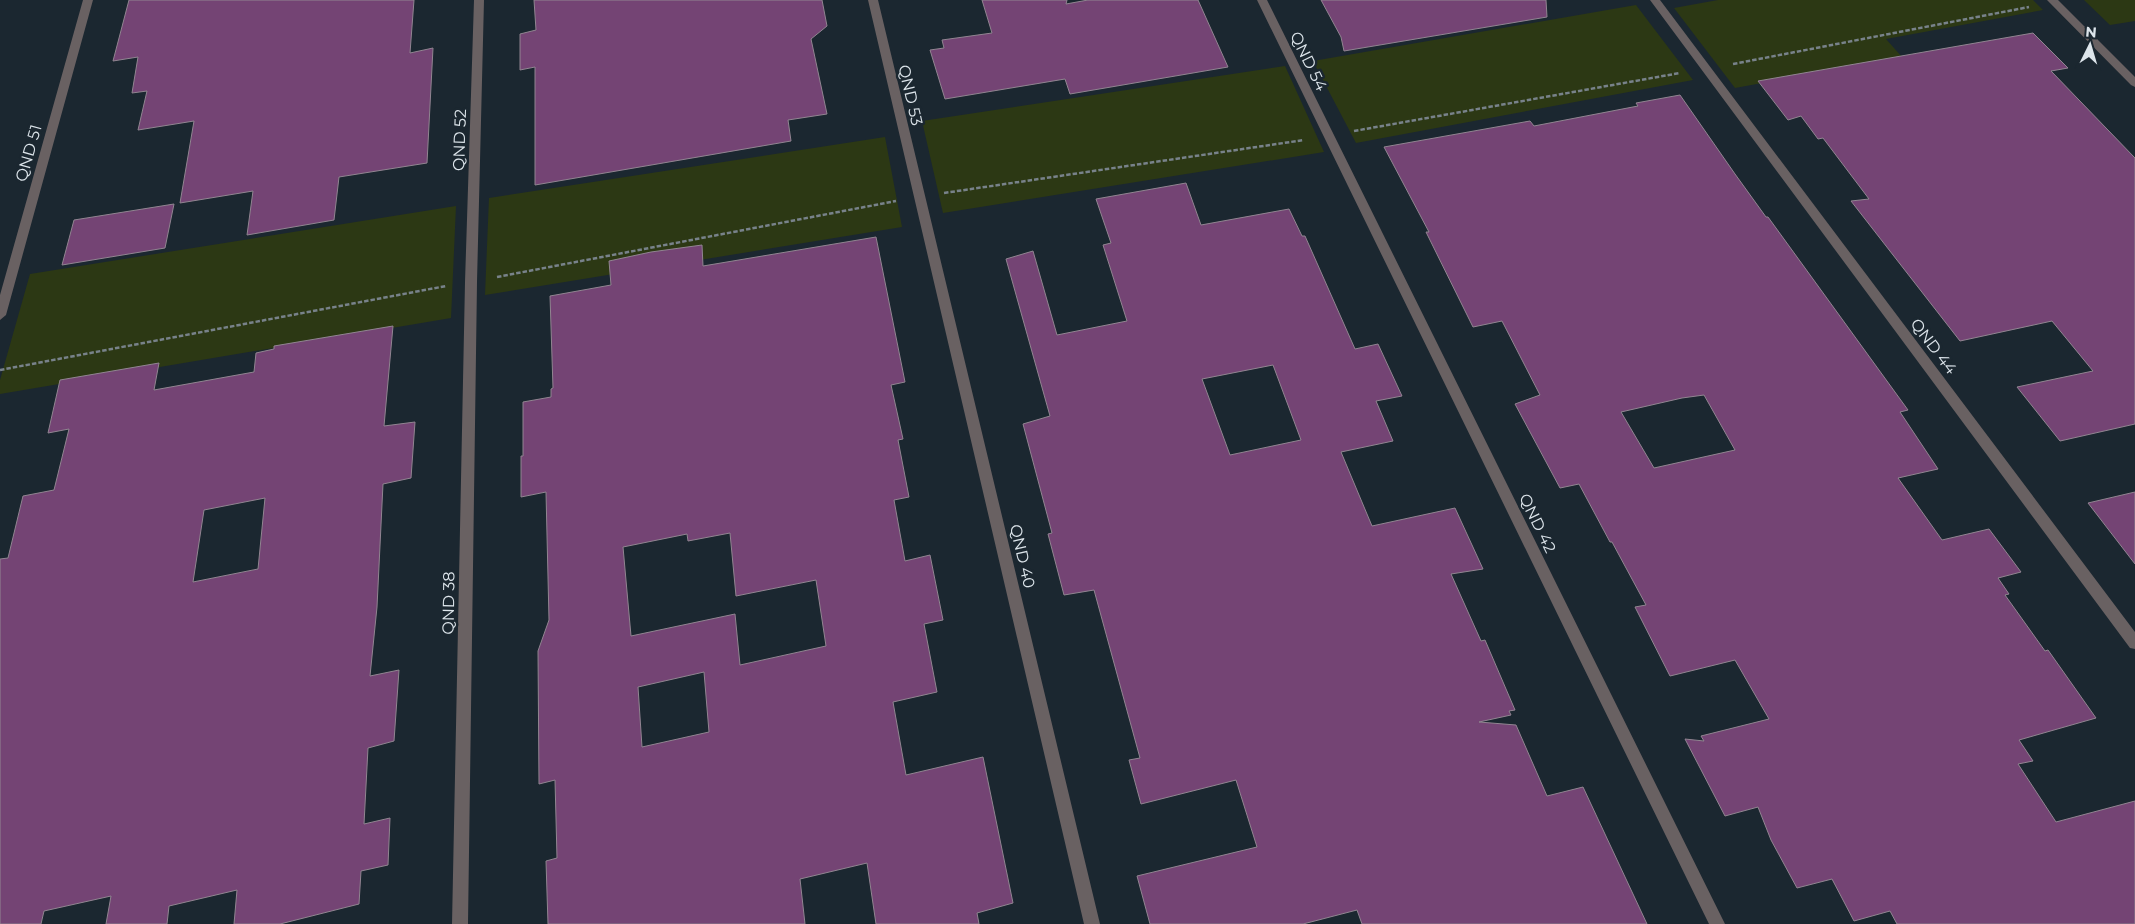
<svg xmlns="http://www.w3.org/2000/svg" width="2135" height="924" font-family="Montserrat,sans-serif">
<style>
.green{fill:#2c3814}
.building{fill:#744474;stroke:#918591;fill-rule:evenodd}
.lines{fill:none;stroke-linecap:round;stroke-linejoin:round}
.path{stroke:#78828a;stroke-width:2.5;stroke-dasharray:4.5 2;stroke-linecap:butt}
.minor{fill:#696162;fill-rule:evenodd}
.labels{text-anchor:middle;stroke-width:5;stroke-linejoin:round;paint-order:stroke}
.street-label{font-size:16px;fill:#dde5eb;stroke:#1b2730}
</style>
<rect width="100%" height="100%" fill="#1b2730"/>
<path class="green" d="M1718,0H2033L2043,10L1886,39L1902,57L1735,88L1674,8Z
M2084,0H2135V21L2110,25Z
M1636,5L1693,80L1356,143L1313,61Z
M1285,66L1324,152L943,213L922,121Z
M885,137L902,227L485,295L489,198Z
M456,206L451,318L0,394V380L30,274Z"/>
<path class="building" d="M129,0H414L410,53L433,48L427,163L339,177L334,220L247,235L253,191L180,203L194,121L138,130L147,91L132,93L138,57L113,61Z
M534,0H822L827,26L811,39L827,114L788,120L791,141L535,185V67L520,70V34L536,30Z
M982,0H1067L1066,4L1088,0H1198L1228,67L1070,94L1065,79L945,99L930,50L944,48L942,40L992,33Z
M1321,0H1546L1547,17L1344,51L1341,37Z
M2033,33L2068,68L2051,71L2135,158V424L2060,441L2017,387L2093,371L2052,321L1960,341L1851,201L1869,199L1823,138L1818,139L1801,116L1788,120L1758,81Z
M1680,95L1735,174L1766,217H1768L1908,410L1900,412L1938,469L1898,478L1942,540L1989,529L2021,572L1998,578L2009,594L2005,595L2045,651L2048,650L2096,718L2019,740L2033,761L2018,764L2056,822L2135,801V924H1897L1890,911L1854,921L1832,879L1797,888L1771,840L1758,807L1725,816L1685,739L1704,741L1701,736L1769,719L1735,660L1670,676L1635,607L1646,605L1612,542H1610L1579,484L1560,488L1515,404L1540,395L1502,321L1473,327L1426,232H1429L1384,147L1530,121L1534,126L1638,106L1636,103ZM1704,395L1735,450L1654,468L1621,412L1682,398Z
M1186,183L1201,225L1289,209L1302,236H1305L1355,349L1378,344L1402,396L1376,401L1393,441L1341,452L1372,526L1455,508L1483,569L1451,574L1481,641L1485,640L1515,710L1509,711L1511,715L1479,722L1516,725L1547,796L1583,787L1647,924H1362L1357,910L1303,924H1150L1137,876L1257,847L1236,780L1141,804L1129,760L1140,758L1094,590L1064,595L1048,534L1052,533L1023,424L1050,416L1006,259L1033,251L1057,335L1127,321L1103,245L1111,243L1096,199ZM1273,365L1301,440L1230,455L1202,379Z
M174,204L165,248L62,265L74,220Z
M876,237L905,382L891,385L903,439L898,440L909,497L894,500L905,561L930,555L943,620L924,624L937,692L893,702L906,775L983,757L1013,903L977,913L979,924H876L867,863L800,879L805,924H548L546,861L557,858L555,780L539,784L538,651L549,620L546,492L521,497V456H523V402L551,397V389L553,388L550,296L611,285L609,261L651,252L702,245L703,266ZM730,533L736,596L816,580L826,646L740,665L735,614L631,636L623,547L687,534L688,541ZM704,672L709,732L642,747L638,687Z
M393,326L384,426L415,422L411,478L383,484L377,607L370,676L399,670L394,741L368,748L364,824L390,818L388,865L361,871L359,904L280,924H234L237,890L169,906L167,924H106L111,896L44,911L41,924H0V559L8,558L23,496L54,490L69,429L48,433L60,380L159,363L154,390L254,372L256,353L274,349V346ZM265,498L258,569L193,582L204,510Z
M2135,492V564L2088,503Z"/>
<g class="lines">
<path class="path" d="M1733,64L2029,7
M1354,131L1680,73
M944,193L1304,140
M497,277L896,201
M0,370L446,286"/>
<path class="minor" d="M83,0H93L6,315L0,320V295Z
M474,0H484L477,282L468,924H452L465,282Z
M868,0H878L1100,924H1084Z
M1257,0H1267L1725,924H1709Z
M1650,0H1660L2135,632V649L2130,648Z
M2047,0H2058L2135,77V87L2131,85Z"/>
</g>
<g class="labels">
<g class="street-label">
<text transform="translate(1309 61) rotate(64)" y="6">QND 54</text>
<text transform="translate(911 95) rotate(77)" y="6">QND 53</text>
<text transform="translate(459 140) rotate(-88)" y="6">QND 52</text>
<text transform="translate(28 153) rotate(-74)" y="6">QND 51</text>
<text transform="translate(1934 346) rotate(53)" y="6">QND 44</text>
<text transform="translate(1538 523) rotate(64)" y="6">QND 42</text>
<text transform="translate(1023 556) rotate(77)" y="6">QND 40</text>
<text transform="translate(448 603) rotate(-89)" y="6">QND 38</text>
</g>
</g>
<g transform="translate(2090 45) rotate(5)" stroke="#1b2730" stroke-width="4" paint-order="stroke">
<path d="M0-4L9 19L0 12L-9 19Z" fill="#dde5eb"/>
<text y="-8" font-size="14" font-weight="bold" text-anchor="middle" fill="#dde5eb">N</text>
</g>
</svg>
